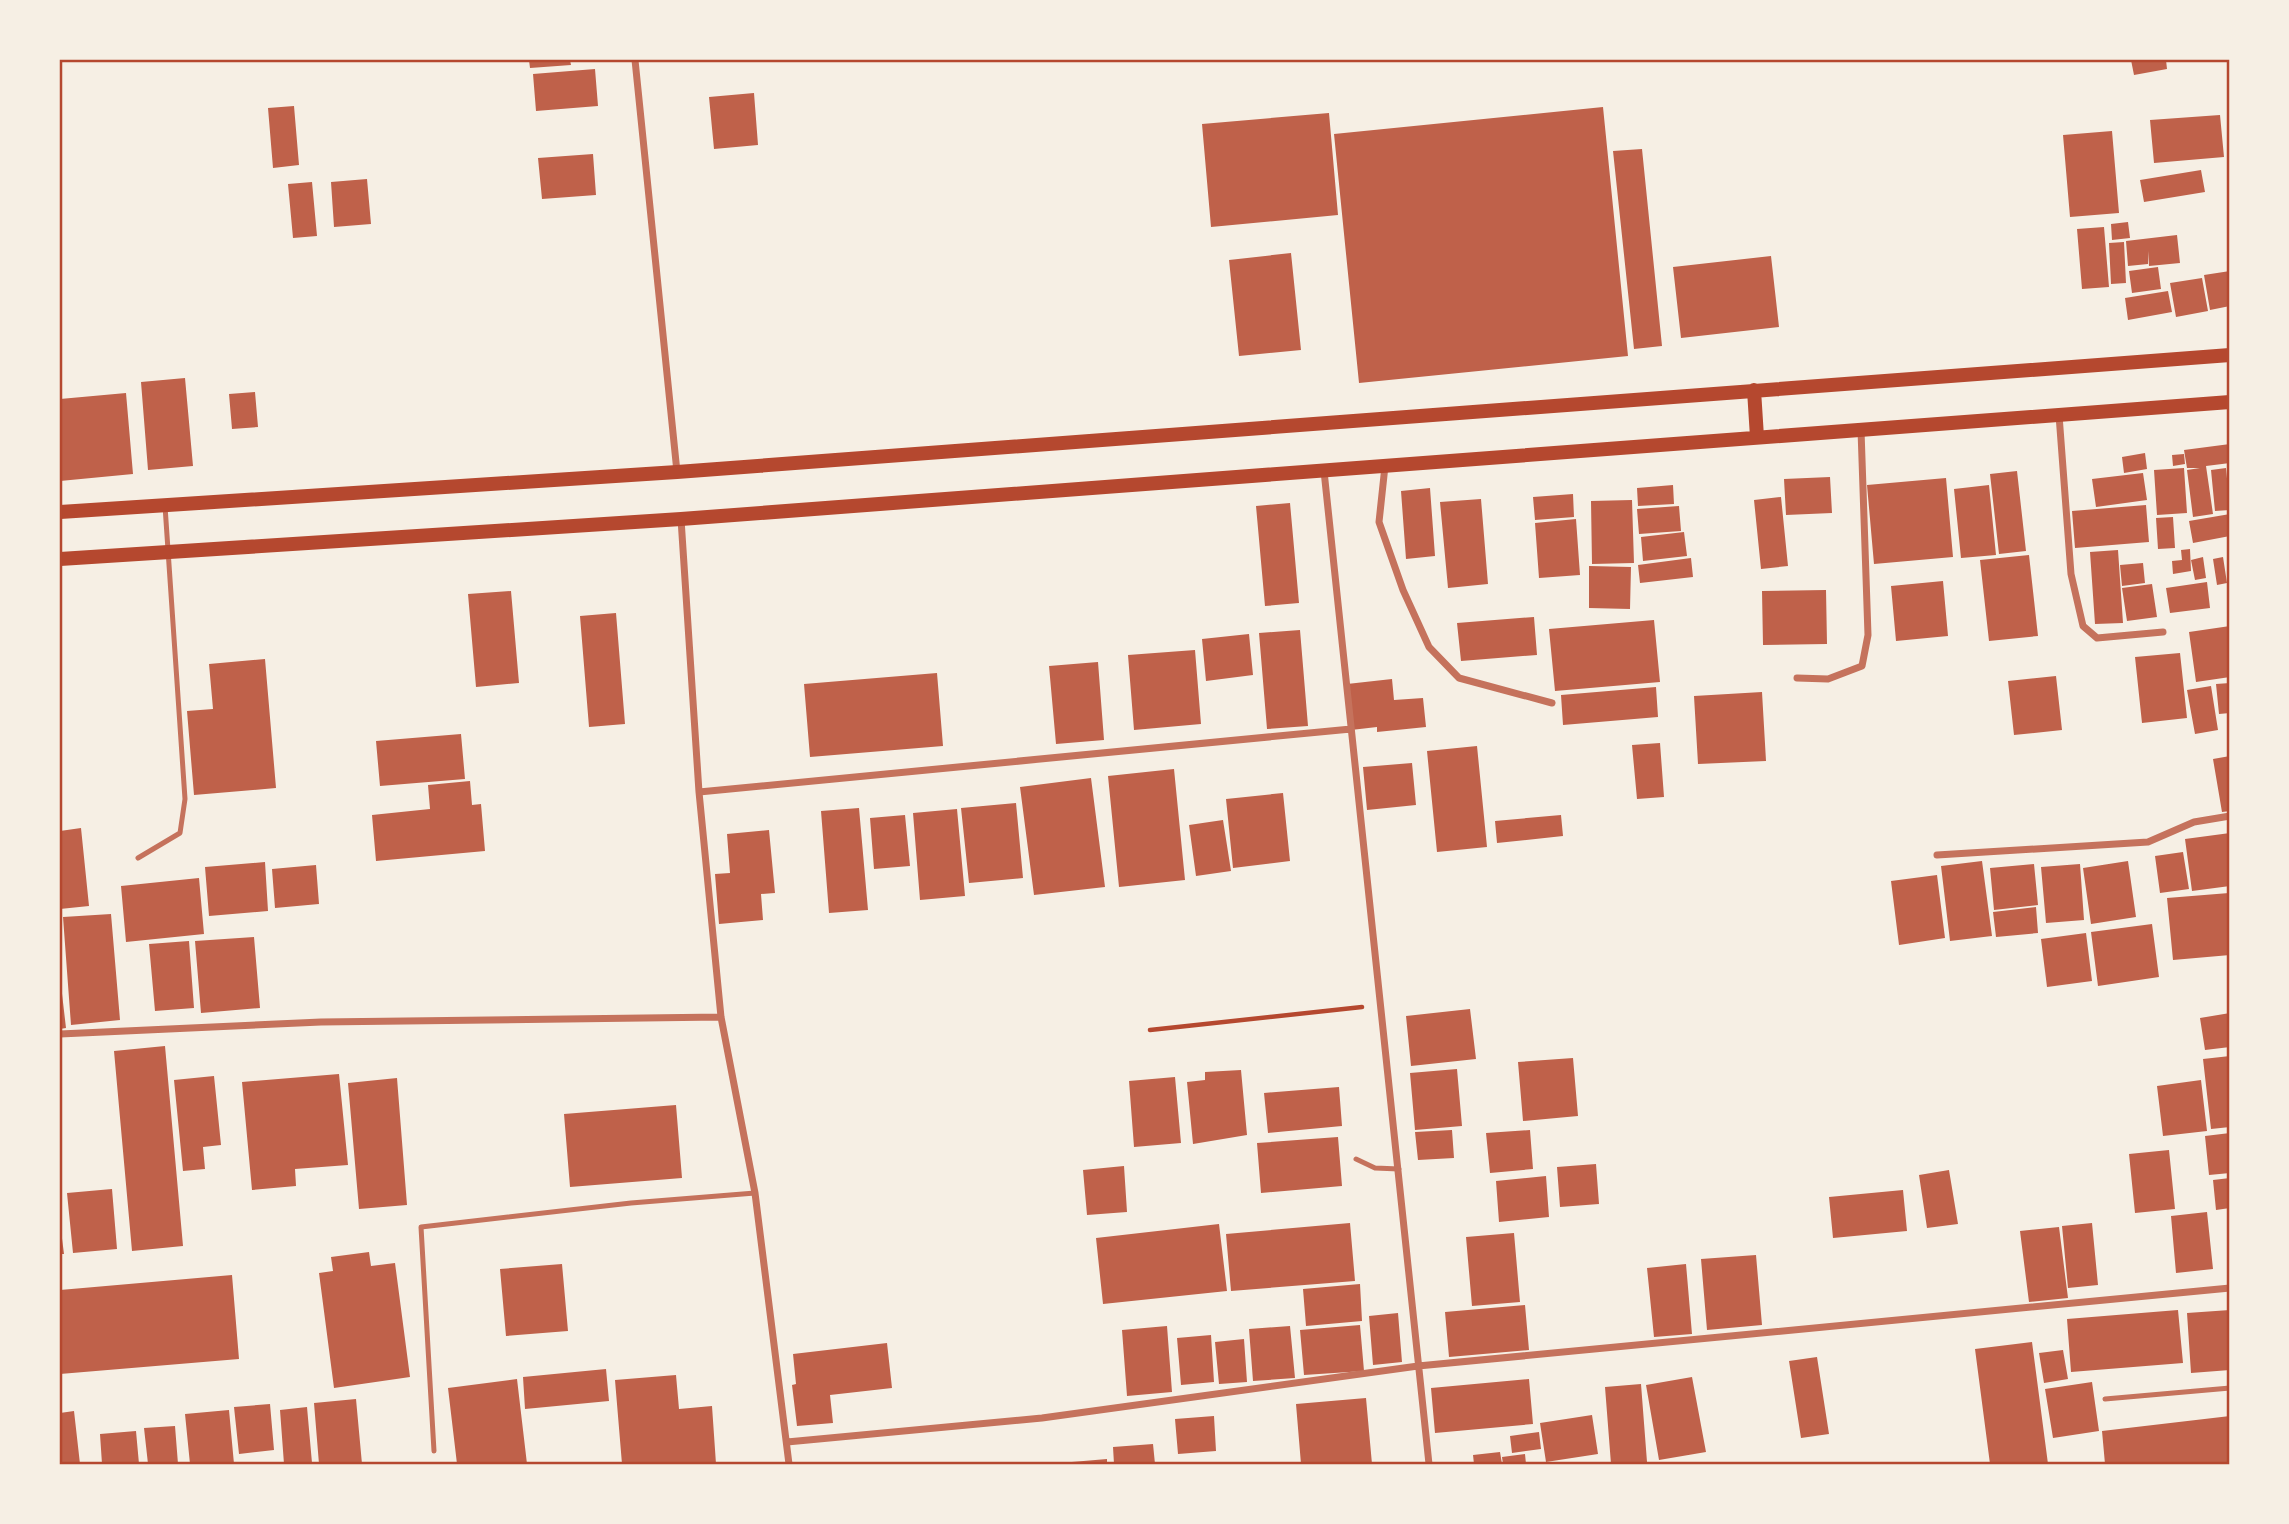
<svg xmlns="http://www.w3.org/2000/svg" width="2289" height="1524" font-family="Lato,sans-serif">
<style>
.building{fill:#bf614a}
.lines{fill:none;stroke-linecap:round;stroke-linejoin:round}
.path{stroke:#b5482f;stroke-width:4.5}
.service{stroke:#c5725c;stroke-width:5}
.minor{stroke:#c5725c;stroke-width:7}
.secondary{stroke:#b5482f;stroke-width:14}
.neatline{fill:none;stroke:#b5482f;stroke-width:2.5}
</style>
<rect width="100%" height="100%" fill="#f6efe4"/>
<path class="building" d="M529,60H570L571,65L530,68Z
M2131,60H2166L2167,69L2134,75Z
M595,69L598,106L536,111L533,74Z
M754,93L758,145L714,149L709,97Z
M294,106L299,165L273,168L268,108Z
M1603,107L1628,356L1359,383L1334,134Z
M1329,113L1338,215L1211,227L1202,124Z
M2220,115L2224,157L2154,163L2150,120Z
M2112,131L2119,213L2070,217L2063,135Z
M1642,149L1662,346L1634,349L1613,151Z
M593,154L596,195L542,199L538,158Z
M2201,170L2205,192L2144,202L2140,180Z
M367,179L371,224L334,227L331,182Z
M312,182L317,236L293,238L288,184Z
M2128,222L2130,238L2112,240L2111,224Z
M2104,227L2109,287L2082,289L2077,229Z
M2177,235L2180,263L2149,266L2148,251V264L2128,266L2126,241Z
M2124,242L2126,283L2111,284L2109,243Z
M1291,253L1301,350L1239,356L1229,260Z
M1771,256L1779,327L1681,338L1673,267Z
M2158,267L2161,289L2132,293L2129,271Z
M2230,271V306L2210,310L2204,275Z
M2202,278L2208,311L2176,317L2170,283Z
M2168,291L2172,312L2128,320L2125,298Z
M185,378L193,466L148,470L141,382Z
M255,392L258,427L232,429L229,394Z
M126,393L133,474L60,481V399Z
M2230,444V463L2206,466L2213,514L2193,517L2187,470L2200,468H2187L2184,450Z
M2145,453L2147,469L2124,473L2122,457Z
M2184,454L2185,464L2173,466L2172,455Z
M2184,468L2187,513L2157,515L2154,470Z
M2226,468L2230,510L2215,511L2211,470Z
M2017,471L2026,551L1999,554L1990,474Z
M2143,473L2147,500L2096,507L2092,479Z
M1830,477L1832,513L1786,515L1784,479Z
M1946,478L1953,557L1874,564L1867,485Z
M1673,485L1674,504L1638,506L1637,488Z
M1989,485L1996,555L1961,558L1954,489Z
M1430,488L1435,556L1406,559L1401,491Z
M1573,494L1574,517L1535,520L1533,497Z
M1781,497L1788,566L1761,569L1754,500Z
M1481,499L1488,584L1448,588L1440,502Z
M1632,500L1634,563L1592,564L1591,501Z
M1290,503L1299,603L1265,606L1256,506Z
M2146,505L2149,542L2075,548L2072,511Z
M1679,506L1681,531L1639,534L1637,509Z
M2230,514V536L2193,543L2189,521Z
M2173,517L2175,548L2158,549L2156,518Z
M1576,519L1580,575L1539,578L1535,523Z
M1684,532L1687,556L1643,561L1641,537Z
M2190,549L2191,571L2173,574L2172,561L2182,560L2181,550Z
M2118,550L2123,623L2095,624L2090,552Z
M2029,555L2038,636L1989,641L1980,560Z
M2203,557L2206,578L2195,580L2191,560Z
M2223,557L2227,583L2217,585L2213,559Z
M1691,558L1693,577L1640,583L1638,565Z
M2143,563L2145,583L2122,586L2120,565Z
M1589,566L1631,567L1630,609L1589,608Z
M1943,581L1948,636L1896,641L1891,586Z
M2207,582L2210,608L2170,613L2166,588Z
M2152,584L2157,617L2127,621L2122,588Z
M1826,590L1827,644L1763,645L1762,591Z
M511,591L519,683L476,687L468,594Z
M616,613L625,724L589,727L580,616Z
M1534,617L1537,655L1461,661L1457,623Z
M1654,620L1660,682L1555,691L1549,629Z
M2230,626V677L2196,682L2189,632Z
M1300,630L1308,726L1267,729L1259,633Z
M1249,634L1253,675L1206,681L1202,639Z
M1195,650L1201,724L1134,730L1128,655Z
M2180,653L2187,718L2142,723L2135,657Z
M265,659L276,788L194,795L187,711L213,709L209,664Z
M1098,662L1104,740L1056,744L1049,666Z
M937,673L943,746L810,757L804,684Z
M2056,676L2062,730L2014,735L2008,681Z
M1392,679L1394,700L1423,698L1426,727L1377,732V727L1351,730L1347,684Z
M2230,683V713L2219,714L2216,684Z
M2211,686L2218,730L2195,734L2187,690Z
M1656,687L1658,717L1563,725L1561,695Z
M1762,692L1766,761L1698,764L1694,696Z
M461,734L465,779L380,786L376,741Z
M1660,743L1664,797L1637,799L1632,745Z
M1477,746L1487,847L1437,852L1427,751Z
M2230,756V811L2222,812L2213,759Z
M1412,763L1416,805L1367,810L1363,767Z
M1174,769L1185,880L1119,887L1108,776Z
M1091,778L1105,887L1034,895L1020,787Z
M470,781L472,805L481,804L485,851L376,861L372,815L430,809L428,785Z
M1283,793L1290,861L1233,868L1226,799Z
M1016,803L1023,878L969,883L961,808Z
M859,808L868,910L829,913L821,811Z
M957,809L965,896L920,900L913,813Z
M905,815L910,866L874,869L870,818Z
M1561,815L1563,836L1497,843L1495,821Z
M1223,820L1231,871L1196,876L1189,825Z
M81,828L89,906L60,909V831Z
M769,830L775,893L761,894L763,920L719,924L715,874L730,873L727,834Z
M2230,833V886L2192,891L2185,839Z
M2183,852L2189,889L2160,893L2155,856Z
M1982,861L1992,936L1950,941L1941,866Z
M2128,861L2136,917L2091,924L2083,868Z
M265,862L268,911L209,916L205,867Z
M2034,864L2038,905L1994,910L1990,868Z
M2080,864L2084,920L2046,923L2041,867Z
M316,865L319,904L275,908L272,869Z
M1937,875L1945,938L1899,945L1891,881Z
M199,878L204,934L126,942L121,886Z
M2229,893L2230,955L2173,960L2167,898Z
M2036,907L2038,933L1996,937L1993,912Z
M111,914L120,1020L71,1025L63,917Z
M2152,924L2159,977L2098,986L2091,932Z
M2086,933L2092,981L2047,987L2041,939Z
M254,937L260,1008L201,1013L195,941Z
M189,941L194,1008L155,1011L149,944Z
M60,985H61L66,1028L60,1029Z
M1470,1009L1476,1059L1411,1066L1406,1016Z
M2230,1013V1047L2205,1050L2200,1018Z
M165,1046L183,1246L132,1251L114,1051Z
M2230,1056V1127L2211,1129L2203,1059Z
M1573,1058L1578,1116L1523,1121L1518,1062Z
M1457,1069L1462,1126L1415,1130L1410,1073Z
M1241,1070L1247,1135L1193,1144L1187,1082L1205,1080V1072Z
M339,1074L348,1165L295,1169L296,1186L252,1190L242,1082Z
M214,1076L221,1145L203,1147L205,1169L183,1171L174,1080Z
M1175,1077L1181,1143L1134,1147L1129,1081Z
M397,1078L407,1205L359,1209L348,1083Z
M2201,1080L2207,1131L2163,1136L2157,1086Z
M1339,1087L1342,1126L1268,1133L1264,1093Z
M676,1105L682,1178L570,1187L564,1114Z
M1452,1130L1454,1158L1418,1160L1415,1132Z
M1530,1130L1533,1169L1490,1173L1486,1133Z
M2230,1133V1173L2209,1175L2205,1136Z
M1338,1137L1342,1186L1261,1193L1257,1143Z
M2169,1150L2175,1209L2135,1213L2129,1154Z
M1596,1164L1599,1204L1560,1207L1557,1167Z
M1124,1166L1127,1212L1087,1215L1083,1170Z
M1949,1170L1958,1224L1927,1228L1919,1175Z
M1546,1176L1549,1217L1499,1222L1496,1181Z
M2230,1178V1208L2216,1210L2213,1180Z
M112,1189L117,1249L73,1253L67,1193Z
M1903,1190L1907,1231L1833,1238L1829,1197Z
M2207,1212L2213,1269L2176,1273L2171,1216Z
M60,1223L64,1254H60Z
M1350,1223L1355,1281L1231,1291L1226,1234Z
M2092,1223L2098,1285L2068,1288L2062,1226Z
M1219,1224L1227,1291L1103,1304L1096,1238Z
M2059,1227L2068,1298L2029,1302L2020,1231Z
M1514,1233L1520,1302L1472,1306L1466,1237Z
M369,1252L371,1266L395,1263L410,1377L334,1388L319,1273L333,1271L331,1257Z
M1756,1255L1762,1325L1707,1330L1701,1259Z
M562,1264L568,1331L506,1336L500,1269Z
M1686,1264L1692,1334L1654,1337L1647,1268Z
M232,1275L239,1359L60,1374V1290Z
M1360,1284L1362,1321L1306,1326L1303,1289Z
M1525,1305L1529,1350L1449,1357L1445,1312Z
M2178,1310L2183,1363L2071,1372L2067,1319Z
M2230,1310V1370L2191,1373L2187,1313Z
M1398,1313L1402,1362L1373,1365L1369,1316Z
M1360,1325L1364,1371L1304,1375L1300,1330Z
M1167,1326L1172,1392L1127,1396L1122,1330Z
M1290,1326L1295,1378L1253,1381L1249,1329Z
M1211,1335L1214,1382L1181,1385L1177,1338Z
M1244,1339L1247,1382L1219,1384L1215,1342Z
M2032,1342L2048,1464H1990L1975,1349Z
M887,1343L892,1388L830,1395L833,1423L797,1426L792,1385L796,1384L793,1354Z
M2063,1350L2068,1379L2044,1383L2039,1353Z
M1817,1357L1829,1434L1801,1438L1789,1361Z
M606,1369L609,1401L525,1409L523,1377Z
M676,1375L679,1409L712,1406L716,1464H622L615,1380Z
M1692,1377L1706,1452L1659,1460L1646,1385Z
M517,1379L527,1464H457L448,1388Z
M1529,1379L1533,1424L1435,1433L1431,1388Z
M2092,1382L2099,1431L2053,1438L2045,1389Z
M1641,1384L1647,1462L1611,1464L1605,1387Z
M1366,1398L1372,1464H1301L1296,1404Z
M356,1399L362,1464H319L314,1403Z
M270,1404L274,1450L239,1454L234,1407Z
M307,1407L312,1463L284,1464L280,1410Z
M229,1410L234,1464H190L185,1414Z
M74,1411L80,1464H60V1413Z
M1592,1415L1598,1454L1546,1462L1540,1423Z
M1214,1416L1216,1451L1178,1454L1175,1419Z
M2230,1416V1464H2105L2102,1431Z
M175,1426L178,1464H148L144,1428Z
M136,1431L139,1464H102L100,1434Z
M1539,1432L1541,1449L1512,1453L1510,1436Z
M1153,1444L1155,1464H1114L1113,1447Z
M1500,1452L1502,1464H1474L1473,1455Z
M1525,1454L1526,1464H1503L1502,1457Z
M1107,1459V1464H1060V1463Z"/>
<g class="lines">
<path class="path" d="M1150,1030L1362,1007"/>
<path class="service" d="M138,858L180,833L185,799L165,506
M1356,1159L1375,1168L1399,1169
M2105,1399L2230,1388
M434,1451L421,1227L631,1203L755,1193"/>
<path class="minor" d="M635,60L677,472
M2059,415L2071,574L2083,626L2097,638L2163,632
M1385,466L1379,522L1403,590L1429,647L1459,678L1552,703
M1324,471L1429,1464
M681,519L699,792L721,1017L755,1193L789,1464
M1797,678L1828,679L1862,666L1868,635L1861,430
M699,792L1351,729
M1937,855L2148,842L2194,822L2230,816
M60,1034L321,1022L721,1017
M787,1442L1042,1418L1418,1366L2230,1288"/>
<path class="secondary" d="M1754,390L1757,437
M60,512L677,472L2230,355
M60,559L681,519L2230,402"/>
</g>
<rect width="2289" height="1524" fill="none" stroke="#f6efe4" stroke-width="122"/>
<rect x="61" y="61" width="2167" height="1402" class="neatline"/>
</svg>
